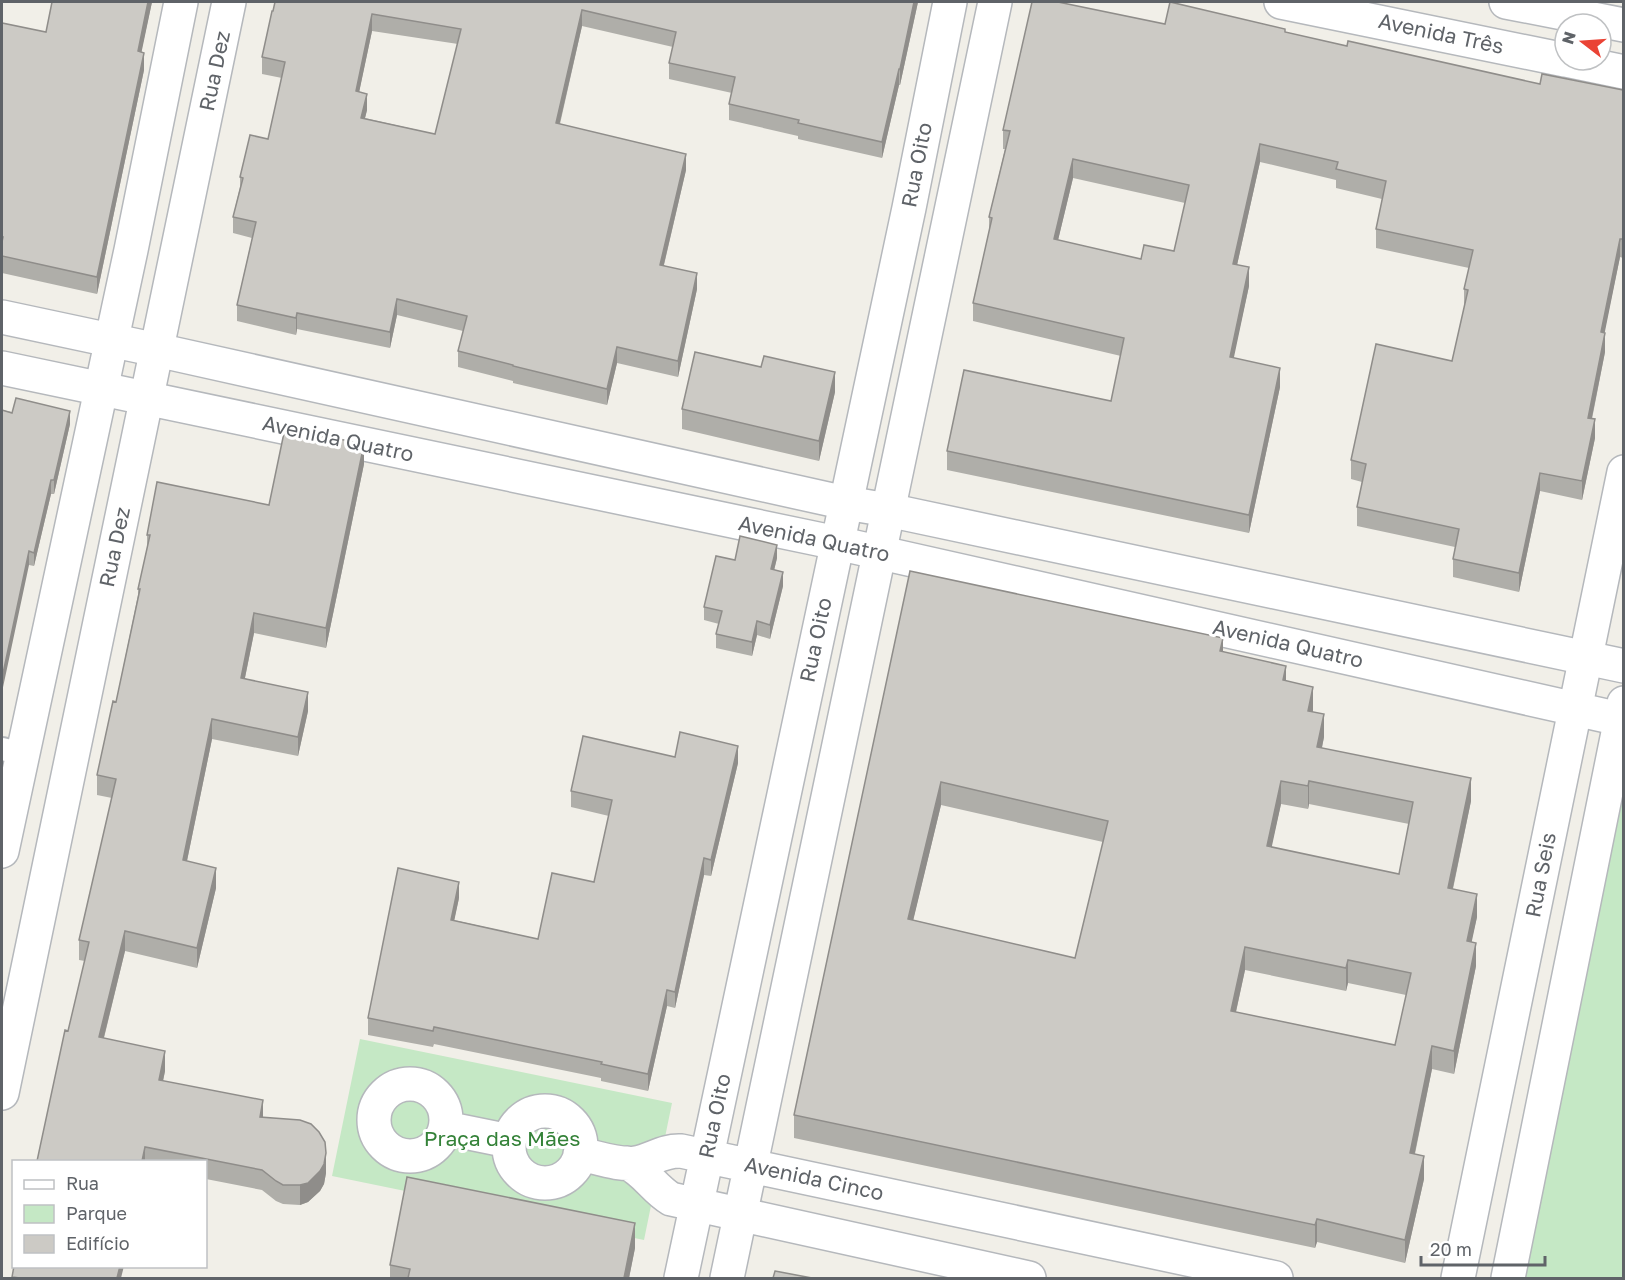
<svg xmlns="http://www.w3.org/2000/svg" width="1625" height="1280" font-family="'Golos Text',sans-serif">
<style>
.green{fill:#c5e8c5}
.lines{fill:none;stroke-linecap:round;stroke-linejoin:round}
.service-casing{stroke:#b5b8bc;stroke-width:26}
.minor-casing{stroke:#b5b8bc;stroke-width:36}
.tertiary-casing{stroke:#b5b8bc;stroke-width:36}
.service{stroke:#fff;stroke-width:22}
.minor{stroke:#fff;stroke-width:33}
.tertiary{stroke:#fff;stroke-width:33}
.wall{fill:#afaea9;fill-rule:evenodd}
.shaded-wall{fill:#8f8d8a}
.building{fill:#cccac5;stroke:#8f8d8a;stroke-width:1.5;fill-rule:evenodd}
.labels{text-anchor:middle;stroke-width:6;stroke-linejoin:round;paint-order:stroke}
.street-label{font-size:21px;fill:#5f6368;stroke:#fff}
.park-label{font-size:21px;fill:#348238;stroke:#fff}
</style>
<rect width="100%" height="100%" fill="#f1efe8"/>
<path class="green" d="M1623,720V1278H1508Z
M360,1039L672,1103L644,1240L332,1176Z"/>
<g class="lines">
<g class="service-casing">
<path id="service" d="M2,749L23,754"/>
</g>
<g class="minor-casing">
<path id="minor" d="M1281,2L1565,60
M1506,2L1624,25
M1566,60L1624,72
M2,851L131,250L181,2
M374 1120a36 36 0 1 1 72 0a36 36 0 1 1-72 0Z
M2,1093L229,2
M509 1147a36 36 0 1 1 72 0a36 36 0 1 1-72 0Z
M445,1128L509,1141
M580,1154C596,1157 620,1166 636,1163C652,1160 664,1150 681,1151L1276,1278
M627,1163C645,1171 654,1189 671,1199L1029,1278
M681,1278L909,208L950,2
M727,1278L995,2
M1458,1278L1624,472
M1508,1278L1624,703"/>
</g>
<g class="tertiary-casing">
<path id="tertiary" d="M2,317L157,350L846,503L888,510L1624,666
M2,368L837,543L1624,720"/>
</g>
<use href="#service" class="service"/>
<use href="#minor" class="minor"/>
<use href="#tertiary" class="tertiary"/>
</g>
<path class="wall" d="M52,2H152L141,52L144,70L97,294L2,273V23L46,32Z
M275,2H918L900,85H899L882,158L798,139V136L729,120V104L732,93L669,79V63L673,47L582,26L560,124L686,170L664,265L697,289L678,377L617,363L607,405L513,383V381L458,367V351L463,331L397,315L390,348L297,329L296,335L237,321V305L252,238L233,233V217L240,187V177L268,139L282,78L262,74V57ZM372,31L458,44L435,134L365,118L367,110L359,92Z
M1165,24L1285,32L1347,46L1540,84L1623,90V258L1620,257L1604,333L1605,352L1592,419L1595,438L1582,500L1540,491L1519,592L1453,577V559L1455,547L1357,526V507L1362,482L1351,479V460L1452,361L1464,308V289L1469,268L1376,248V229L1382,199L1336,188V180L1260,162L1237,265L1249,286L1233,358L1280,387L1249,533L947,470V451L1111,401L1121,356L973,321V303L989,231V217L1005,149H1003V130ZM1073,178L1185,203L1174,251L1141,259L1058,240Z
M835,392L819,461L682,429V409Z
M2,410L70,424L54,494H51L34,566L29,565Z
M364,464L326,648L254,633L245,678L308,711L298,756L212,739L187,861L216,888L197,968L125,951L104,1038L165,1071L163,1081L263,1117L326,1173L324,1184L320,1191L308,1202L300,1205L283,1204L276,1201L262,1190L206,1179V1161H37L85,961L79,960V940L112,798L97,795V775L116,702L138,595V589L147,548V535L269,505Z
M777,558L774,570L783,586L770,639L757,635L752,656L716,648V634L719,624L704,620V607L735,560Z
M910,571L1223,652L1286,681L1313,710V712L1324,737L1322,748L1471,801L1453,889L1477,917L1471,942L1476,966L1454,1074L1432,1069L1415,1154L1424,1179L1405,1263L1317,1242L1315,1248L794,1138V1115ZM1281,804L1308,809L1309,804L1409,824L1399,874L1271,847ZM941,805L1103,842L1075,958L913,920ZM1245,970L1346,991L1348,983L1406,995L1395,1045L1236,1012Z
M675,757L738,763L711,876L704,875L675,1008L667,1006L648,1091L601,1081V1078L434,1044L433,1047L368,1035V1018L459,898L454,920L538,939L594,882L609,816L571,807V791Z
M635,1248L629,1278H390V1265Z"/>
<path class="shaded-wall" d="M148,2H152L138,69V51Z
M914,2H918L900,85V69Z
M582,10V26L556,139V123Z
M372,14V31L356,107V91Z
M144,53V70L97,294V277Z
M899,69V85L882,158V142Z
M367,94V110L361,134V118Z
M1260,144V162L1233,283V264Z
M686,154V170L660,281V265Z
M1073,159V178L1054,257V239Z
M1620,239V257L1601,351V332Z
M1249,267V286L1230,376V357Z
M697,273V289L678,377V361Z
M397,299V315L390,348V332Z
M297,313V329L296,335V318Z
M1605,333V352L1588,437V418Z
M617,347V363L607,405V389Z
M1280,368V387L1249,533V515Z
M835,372V392L819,461V441Z
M70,411V424L54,494V480Z
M1595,419V438L1582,500V481Z
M364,444V464L326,648V628Z
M1540,473V491L1519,592V573Z
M51,480V494L34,566V553Z
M777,545V558L771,583V569Z
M29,551V565L2,692V678Z
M783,572V586L770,639V625Z
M254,613V633L241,697V678Z
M757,621V635L752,656V642Z
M1223,638V661L1220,651Z
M1286,666V689L1283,680Z
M1313,687V710L1308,734V711Z
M308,692V711L298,756V737Z
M1324,714V737L1317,770V747Z
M212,719V739L183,880V860Z
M738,746V763L711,876V860Z
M1471,778V801L1448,911V888Z
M1281,781V804L1267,869V846Z
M1309,781V804L1308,809V786Z
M941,782V805L908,942V919Z
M704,858V875L675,1008V992Z
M216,868V888L197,968V948Z
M459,882V898L451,936V920Z
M1477,894V917L1467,964V941Z
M125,931V951L99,1057V1037Z
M1476,943V966L1454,1074V1051Z
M1245,947V970L1231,1034V1011Z
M1348,960V983L1346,991V968Z
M667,990V1006L648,1091V1074Z
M1432,1046V1069L1410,1176V1153Z
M165,1051V1071L159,1100V1080Z
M263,1100V1120L260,1117Z
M145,1147V1161H142Z
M326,1153V1173L324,1184L320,1191L308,1202L300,1205V1185Z
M1424,1156V1179L1405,1263V1240Z
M1317,1219V1242L1315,1248V1225Z
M635,1223V1248L629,1278H624Z
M120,1266H124L121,1278H117Z"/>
<path class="building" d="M52,2H148L138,51L144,53L97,277L2,256V242L3,237H2V23L46,32Z
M275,2H914L900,69H899L882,142L798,123L799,120L729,104L735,77L669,63L676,32L582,10L556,123L686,154L660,265L697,273L678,361L617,347L607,389L513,366V365L458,351L467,316L397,299L390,332L297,313L296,318L237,305L256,222L233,217L243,178L240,177L250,135L268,139L285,62L262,57L272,11H273ZM372,14L461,29L435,134L361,118L367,94L356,91Z
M1032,2H1058L1165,24L1170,2L1285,29V32L1347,46L1348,41L1540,84L1542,74L1623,90V239H1620L1601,332L1605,333L1588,418L1595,419L1582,481L1540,473L1519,573L1453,559L1459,529L1357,507L1366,464L1351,460L1376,344L1452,361L1468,290L1464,289L1473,250L1376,229L1386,181L1336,169L1338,162L1260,144L1233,264L1249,267L1230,357L1280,368L1249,515L947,451L964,370L1111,401L1124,338L973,303L992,218L989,217L1010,131L1003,130ZM1073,159L1189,185L1174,251L1144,245L1141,259L1054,239Z
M695,352L761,367L764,356L835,372L819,441L682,409Z
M16,398L70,411L54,480H51L34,553L29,551L2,678V410L12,413Z
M285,428L364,444L326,628L254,613L241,678L308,692L298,737L212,719L183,860L216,868L197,948L125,931L99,1037L165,1051L159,1080L263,1100L260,1117L300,1120L311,1124L319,1132L325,1142L326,1153L324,1164L320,1171L308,1183L300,1185H283L276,1181L262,1170L145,1147L142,1161H37L65,1030L68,1031L89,942L79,940L116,779L97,775L113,701L116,702L140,589H138L150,535H147L157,482L269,505Z
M740,536L777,545L771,569L783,572L770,625L757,621L752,642L716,634L722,611L704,607L716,556L735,560Z
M910,571L1223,638L1220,651L1286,666L1283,680L1313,687L1308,711L1324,714L1317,747L1471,778L1448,888L1477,894L1467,941L1476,943L1454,1051L1432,1046L1410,1153L1424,1156L1405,1240L1317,1219L1315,1225L794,1115ZM1281,781L1308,786L1309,781L1413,802L1399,874L1267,846ZM941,782L1108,821L1075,958L908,919ZM1245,947L1346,968L1348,960L1411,973L1395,1045L1231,1011Z
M680,732L738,746L711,860L704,858L675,992L667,990L648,1074L601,1064L602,1062L434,1027L433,1031L368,1018L398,868L459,882L451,920L538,939L552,873L594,882L612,800L571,791L583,736L675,757Z
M407,1177L635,1223L624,1278H408L410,1269L390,1265Z
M14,1266H120L117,1278H20L12,1277Z
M775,1271L812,1278H773Z"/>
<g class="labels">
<g class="street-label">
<text transform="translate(1441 34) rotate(12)" y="7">Avenida Três</text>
<text transform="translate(215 71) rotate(-78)" y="7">Rua Dez</text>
<text transform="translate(917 165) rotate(-79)" y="7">Rua Oito</text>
<text transform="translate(338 439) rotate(12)" y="7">Avenida Quatro</text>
<text transform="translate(814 539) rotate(12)" y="7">Avenida Quatro</text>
<text transform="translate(115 547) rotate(-78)" y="7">Rua Dez</text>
<text transform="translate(816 640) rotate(-78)" y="7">Rua Oito</text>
<text transform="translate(1288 644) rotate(13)" y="7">Avenida Quatro</text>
<text transform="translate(1541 875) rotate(-79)" y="7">Rua Seis</text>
<text transform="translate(715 1116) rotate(-78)" y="7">Rua Oito</text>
<text transform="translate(814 1179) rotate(12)" y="7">Avenida Cinco</text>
</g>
<g class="park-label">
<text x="502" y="1146">Praça das Mães</text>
</g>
</g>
<rect width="1625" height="1280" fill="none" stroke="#5f6368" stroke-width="6"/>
<rect x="12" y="1160" width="195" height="108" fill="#ffffff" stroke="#bfc1c3" stroke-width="1.5"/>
<rect x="24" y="1180" width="30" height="9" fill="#ffffff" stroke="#bfc1c3" stroke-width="1.5"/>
<text x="66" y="1190" font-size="18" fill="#5f6368">Rua</text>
<rect x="24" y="1205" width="30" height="18" fill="#c5e8c5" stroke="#bfc1c3" stroke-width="1.5"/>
<text x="66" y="1220" font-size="18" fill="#5f6368">Parque</text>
<rect x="24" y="1235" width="30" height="18" fill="#cccac5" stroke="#bfc1c3" stroke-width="1.5"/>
<text x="66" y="1250" font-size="18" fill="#5f6368">Edifício</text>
<g transform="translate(1583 42) rotate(287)"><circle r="28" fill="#ffffff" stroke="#bfc1c3" stroke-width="1.5"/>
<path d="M0-4.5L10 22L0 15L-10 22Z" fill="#ea4335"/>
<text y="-9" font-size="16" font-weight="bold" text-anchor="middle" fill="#5f6368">N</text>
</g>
<path d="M1421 1256v9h124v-9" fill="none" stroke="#5f6368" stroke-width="3"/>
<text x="1430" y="1256" font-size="18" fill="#5f6368" stroke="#ffffff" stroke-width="4.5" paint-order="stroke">20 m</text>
</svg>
